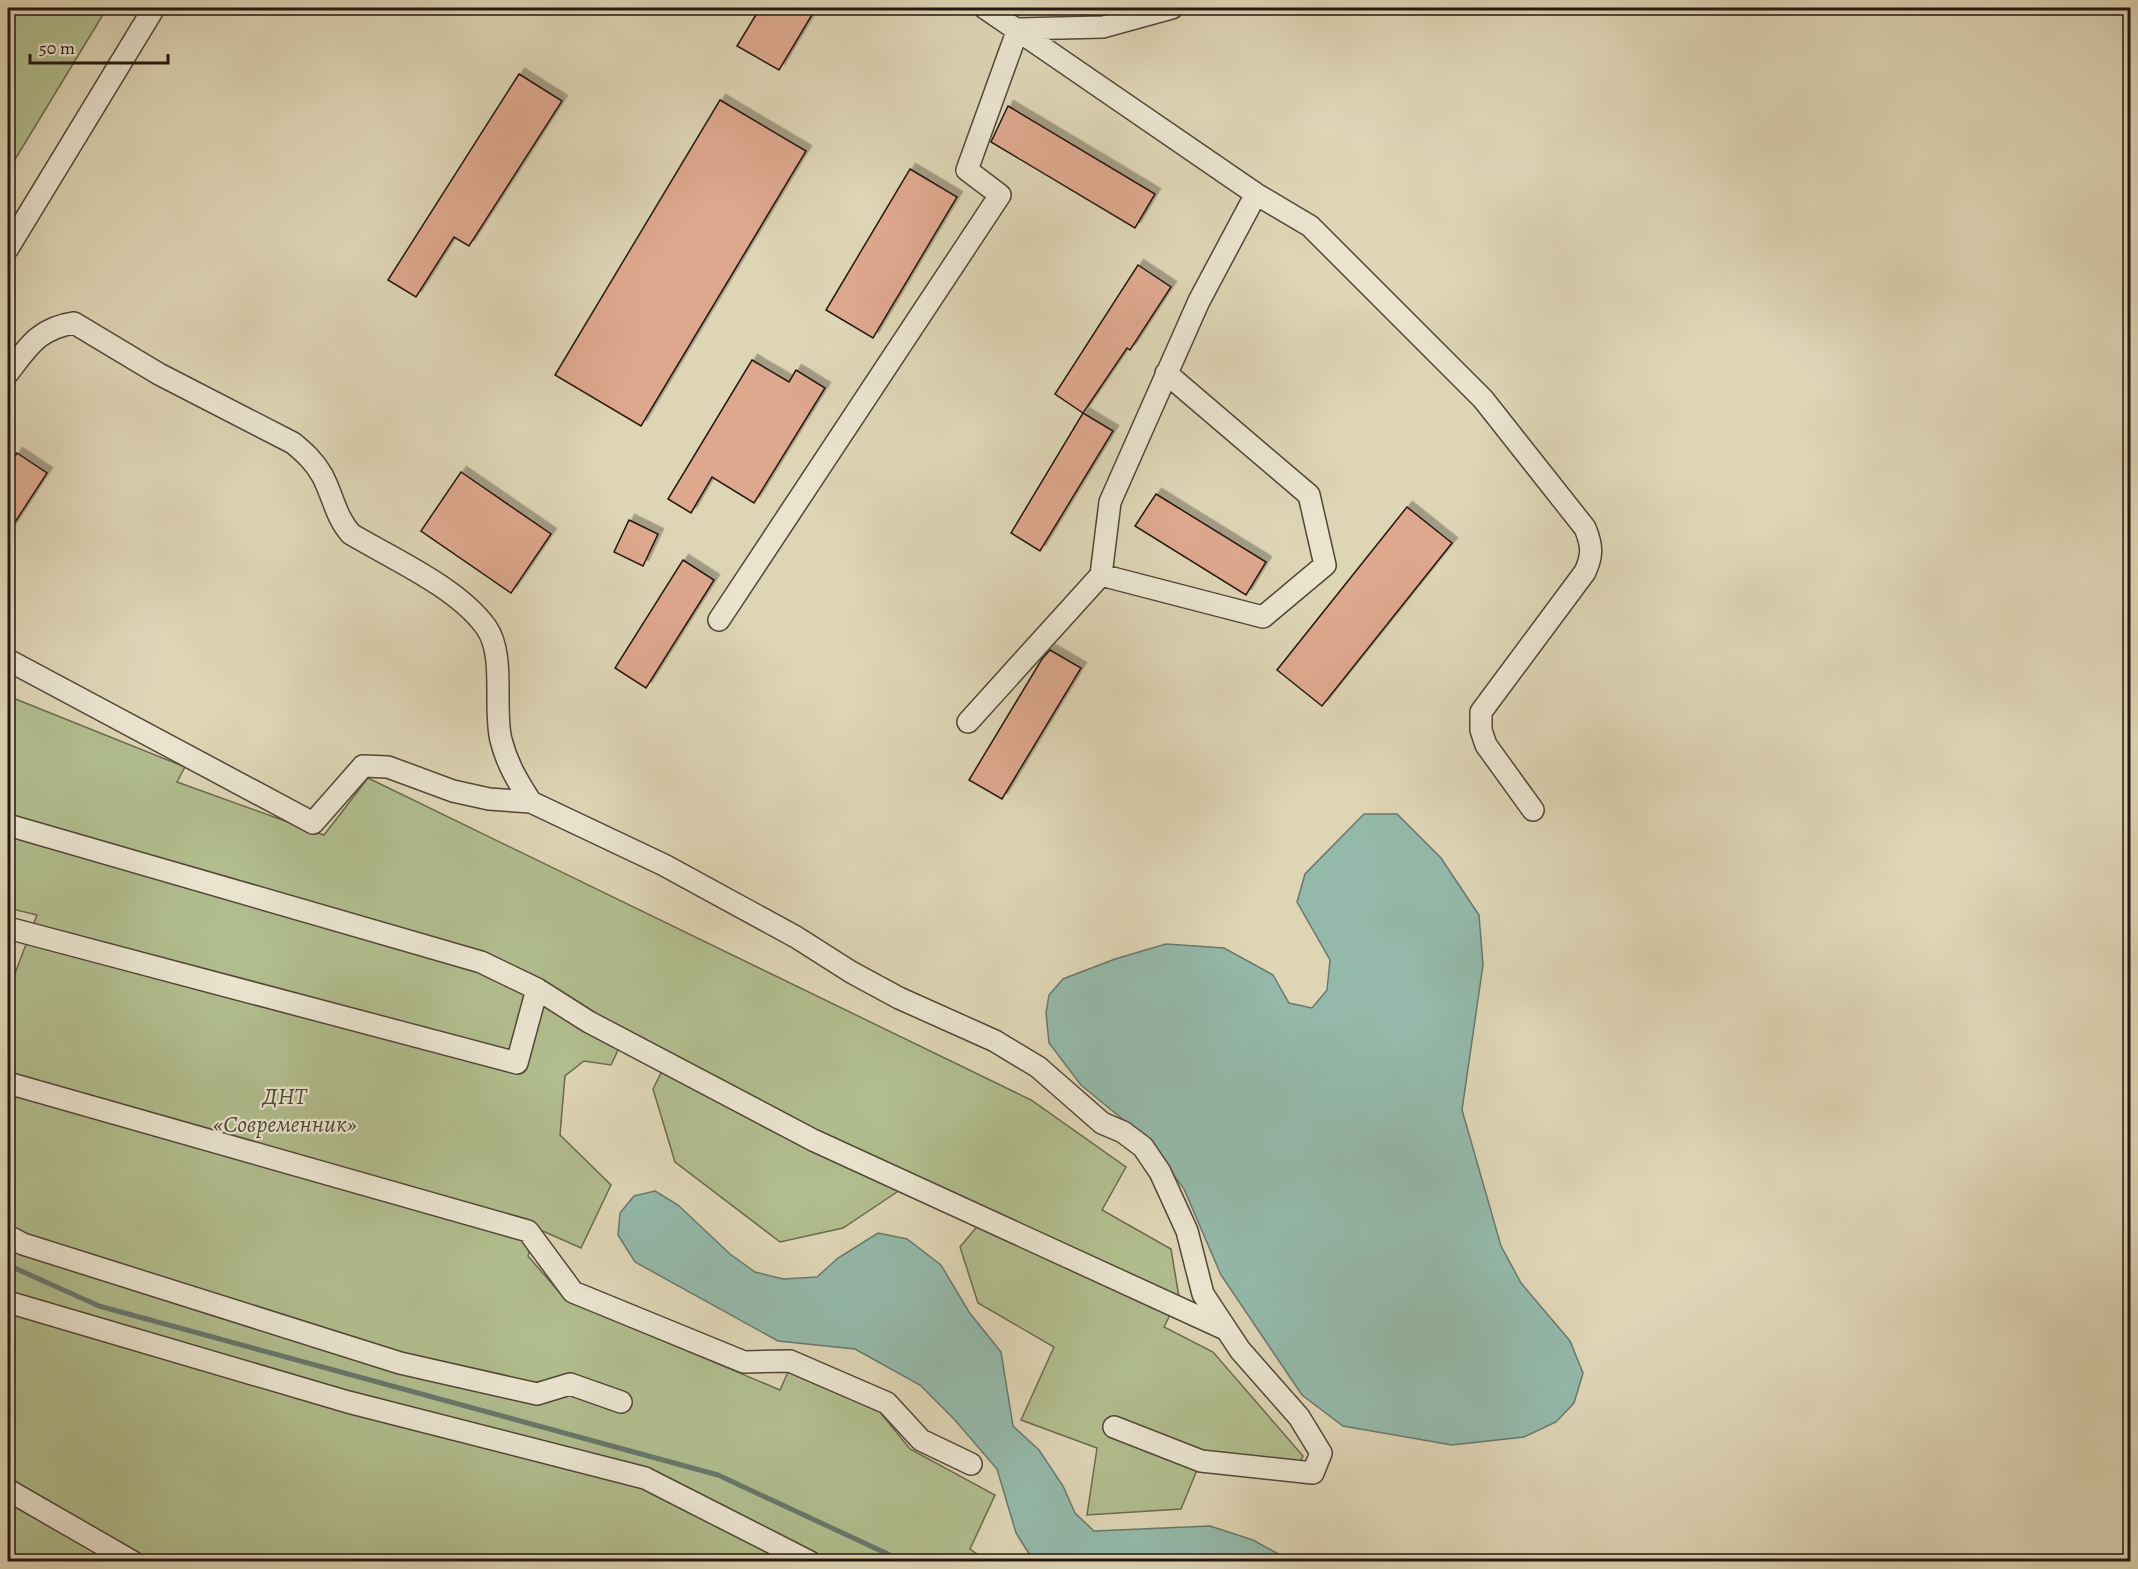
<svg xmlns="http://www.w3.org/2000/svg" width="2138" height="1569" viewBox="0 0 2138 1569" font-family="Alegreya,serif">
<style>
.green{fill:#b1bd8e;stroke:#6b6a4f;stroke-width:1.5}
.water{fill:#94b9aa;stroke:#68786c;stroke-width:1.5}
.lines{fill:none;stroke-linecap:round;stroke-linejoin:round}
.stream{stroke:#68786c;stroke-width:5}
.building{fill:#dea88f;stroke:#251710;stroke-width:1.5;filter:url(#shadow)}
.minor-casing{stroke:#534639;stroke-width:24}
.minor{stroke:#eae4cf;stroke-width:21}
.labels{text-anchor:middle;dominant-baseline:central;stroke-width:4.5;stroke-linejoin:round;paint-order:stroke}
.park-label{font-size:24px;font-style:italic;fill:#4f4936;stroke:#eae4cf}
</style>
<defs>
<filter id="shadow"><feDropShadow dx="5.5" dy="-5.5" stdDeviation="0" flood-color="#0004"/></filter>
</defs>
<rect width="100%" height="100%" fill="#ded5b5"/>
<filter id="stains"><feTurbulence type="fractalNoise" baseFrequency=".00333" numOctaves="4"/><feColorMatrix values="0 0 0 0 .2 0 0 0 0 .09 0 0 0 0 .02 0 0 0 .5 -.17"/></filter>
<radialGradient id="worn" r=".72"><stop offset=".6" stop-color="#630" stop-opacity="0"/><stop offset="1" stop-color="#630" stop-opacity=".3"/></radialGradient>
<path class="green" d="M8 8H107L8 171Z
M8 696 185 767 177 782 324 835 368 778 1031 1100 1126 1167 1102 1210 1171 1249 1179 1297 1164 1327 1213 1352 1303 1456 1293 1476 1197 1470 1181 1509 1087 1515 1097 1448 1021 1420 1054 1347 978 1303 960 1247 981 1222 906 1186 843 1228 780 1242 675 1162 653 1089 668 1059 626 1033 611 1065 584 1061 565 1076 560 1135 611 1185 581 1248 536 1228 528 1256 566 1300 780 1390 788 1372 879 1411 910 1449 995 1495 970 1549 987 1561H8V992L37 915 8 908Z"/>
<path class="water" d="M1364 814H1397L1441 858 1479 915 1483 965 1462 1110 1501 1246 1521 1283 1570 1341 1583 1373 1574 1403 1556 1422 1524 1437 1452 1445 1343 1426 1302 1395 1221 1275 1184 1189 1148 1140 1081 1085 1049 1043 1046 1013 1049 995 1063 979 1115 959 1166 944 1224 948 1273 975 1289 1003 1312 1008 1327 990 1330 960 1297 902 1305 874Z
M655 1191 678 1205 730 1254 755 1272 783 1279 817 1277 838 1258 878 1233 907 1239 941 1265 969 1312 1001 1352 1013 1426 1039 1450 1063 1486 1075 1513 1094 1531 1210 1526 1253 1540 1291 1561H1038L1031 1557 1016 1533 997 1469 954 1419 920 1385 855 1349 778 1341 635 1262 618 1235 620 1213 634 1196Z"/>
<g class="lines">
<path class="stream" d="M8 1265 99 1306 718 1475 905 1562"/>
</g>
<path class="building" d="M760 8H816L779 70 737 46Z
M519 74 562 101 469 246 454 237 416 297 388 280Z
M720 100 806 151 641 426 555 375Z
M1008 106 1155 194 1135 228 991 142Z
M910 169 957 197 873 338 826 310Z
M1138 265 1171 287 1130 350 1127 348 1083 413 1055 394Z
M752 360 789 382 796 370 825 388 754 503 712 477 691 513 668 499Z
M1083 413 1113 431 1040 551 1011 533Z
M17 453 47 473 8 533V467Z
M461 472 551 534 511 593 421 531Z
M1156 494 1266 562 1246 595 1135 526Z
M1407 507 1452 543 1322 706 1277 670Z
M629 520 658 534 643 566 614 552Z
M683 560 714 580 646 688 615 668Z
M1050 650 1081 668 1002 799 969 780 1042 659Z"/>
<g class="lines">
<g class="minor-casing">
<path id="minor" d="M985 8 1256 194 1310 226 1483 399 1585 528C1592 545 1593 555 1585 572L1481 712V730L1486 745 1533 810
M8 248 154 8
M8 373C28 347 39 328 74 323L159 374 293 443C305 453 314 461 322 475 333 495 335 516 351 534 393 559 457 587 486 627 506 655 493 708 501 740 507 764 518 782 531 802
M1101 575 1263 617 1325 565 1309 495 1166 373
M719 620 1000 195 967 170 1018 29 1103 27 1172 8
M8 660 313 823 363 766 388 767 453 791 489 799 531 802 664 865 796 937 851 972 899 998 995 1041 1038 1067 1102 1123 1123 1132 1143 1147 1160 1172 1187 1231 1203 1294 1240 1350 1299 1417 1321 1453 1313 1473 1201 1461 1114 1427
M968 722 1101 575 1110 502 1199 301 1256 194
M8 825 481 962 537 989 589 1022 813 1140 1225 1329
M8 928 517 1063 537 989
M8 1083 528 1231 573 1292 744 1362 790 1361 887 1403 921 1440 971 1464
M8 1236 23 1244 400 1363 537 1394 570 1384 621 1402
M8 1302 348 1402 645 1478 810 1562
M8 1490 133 1562"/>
</g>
<use href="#minor" class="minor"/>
</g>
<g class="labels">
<g class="park-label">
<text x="285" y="1096">ДНТ<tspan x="285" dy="28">«Современник»</tspan></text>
</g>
</g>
<rect width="2138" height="1569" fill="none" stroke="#ded5b5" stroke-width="30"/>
<rect x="9" y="9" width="2120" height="1551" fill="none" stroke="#251710" stroke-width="3"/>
<rect x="15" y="15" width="2108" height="1539" fill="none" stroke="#251710" stroke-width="1.5"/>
<path d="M30 54v9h138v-9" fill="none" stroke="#251710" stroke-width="3"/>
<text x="39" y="54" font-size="18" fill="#251710" stroke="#eae4cf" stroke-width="4.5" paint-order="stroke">50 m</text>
<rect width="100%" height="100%" filter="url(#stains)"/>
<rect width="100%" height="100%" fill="url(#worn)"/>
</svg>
